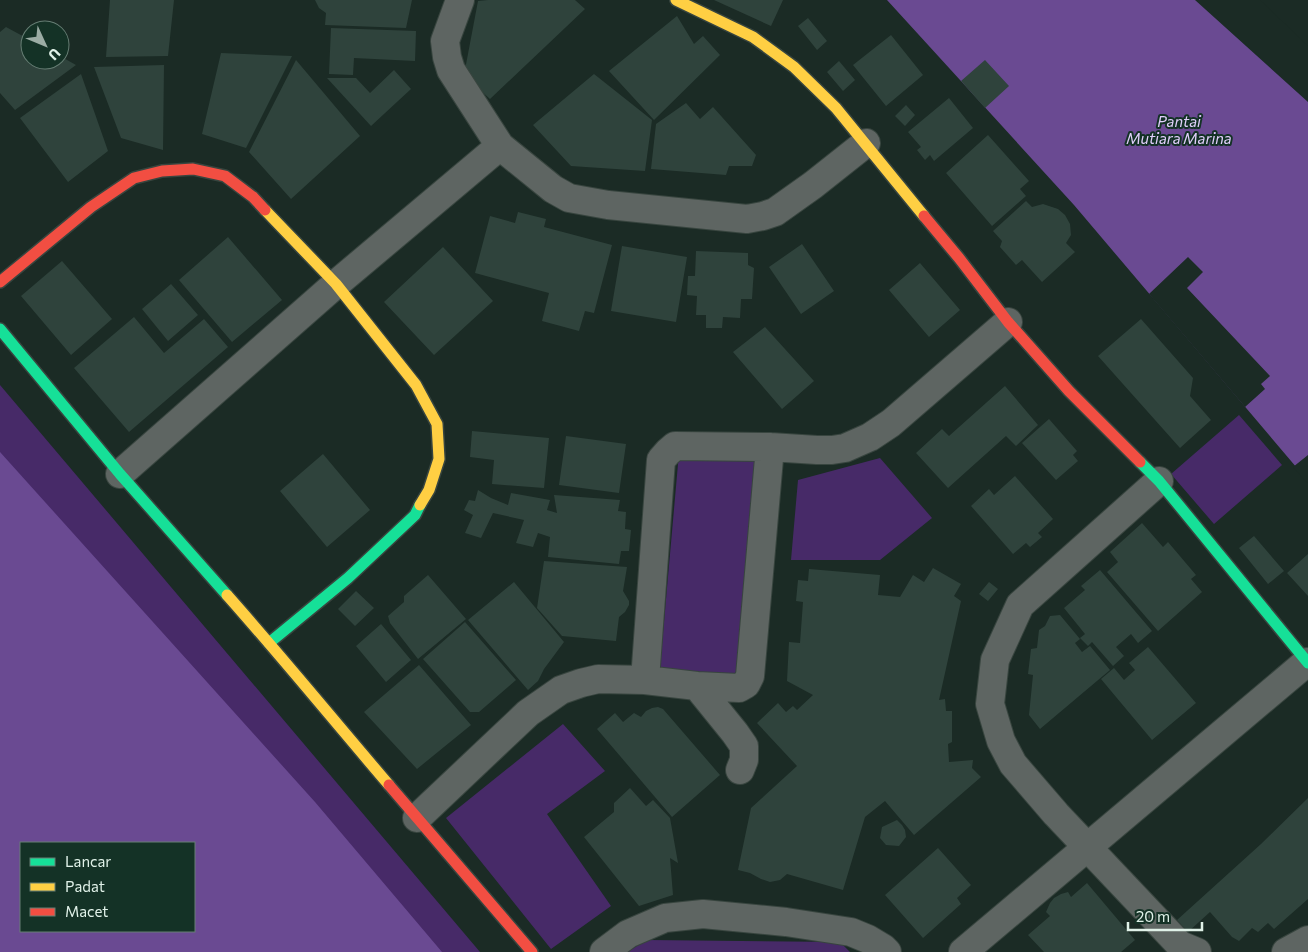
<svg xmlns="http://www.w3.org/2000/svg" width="1308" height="952" viewBox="0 0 1308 952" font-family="Commissioner,sans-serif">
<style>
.green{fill:#472a68}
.water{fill:#6a4a92;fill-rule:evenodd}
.pier{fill:#1b2b25}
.building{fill:#2f433c}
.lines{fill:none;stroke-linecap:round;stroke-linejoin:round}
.street-casing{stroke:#38453f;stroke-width:30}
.fast-casing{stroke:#38453f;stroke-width:14}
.slow-casing{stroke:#38453f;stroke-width:14}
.jam-casing{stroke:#38453f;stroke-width:14}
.street{stroke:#5e6562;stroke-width:28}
.fast{stroke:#16e098;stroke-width:11}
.slow{stroke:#ffcf43;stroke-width:11}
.jam{stroke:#f24e42;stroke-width:11}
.labels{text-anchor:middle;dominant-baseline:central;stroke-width:4;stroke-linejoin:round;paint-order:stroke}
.water-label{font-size:15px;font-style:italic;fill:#e2d0fc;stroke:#143226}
</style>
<rect width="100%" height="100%" fill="#1b2b25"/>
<path class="green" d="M0 385 480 952H317L194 843 0 681Z
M1239 415 1282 465 1214 524 1171 474Z
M679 453 759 458 740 674 659 678Z
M880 458 932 518 880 560H791L798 480Z
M563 724 605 771 547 814 611 906 551 949 446 818Z
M647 940 840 942 850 952H627Z"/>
<path class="water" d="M887 0H1256L1308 50V481L1074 205Z
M0 452 315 802 442 952H0ZM21 843H194V931H21Z"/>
<path class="pier" d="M1195 0H1260L1308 46V102Z
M1188 257 1203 272 1187 288 1270 376 1261 384 1265 389 1245 407 1149 294Z
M1308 455V482L1307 483 1293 467Z"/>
<path class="building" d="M110 0H174L168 56 106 57Z
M315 0H412L406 28 325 25 326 13 319 8Z
M488 0H575L585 9 490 99 464 75 478 1Z
M714 0H783L771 26Z
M677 16 694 44 703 36 720 55 654 120 609 71Z
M808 18 827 41 817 50 798 26Z
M6 27 30 40V60H60V56L76 65 15 110 0 93V32Z
M331 28 416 31 415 61 354 58 353 75 329 74Z
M891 35 923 75 886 106 853 65Z
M221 53 292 56 246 148 202 134Z
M296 60 360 136 291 199 249 152Z
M985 60 1009 86 985 108 961 81Z
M839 61 855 80 843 91 827 72Z
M164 65 163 150 121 138 94 67Z
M394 70 411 89 371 126 327 78H356L370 93Z
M81 74 108 151 68 182 20 118Z
M594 74 652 120 645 171 571 166 533 125Z
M949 98 973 128 934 161 930 155 925 160 917 150 921 147 908 132Z
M686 103 700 119 713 107 756 155 752 166H729L726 175 651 169 656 124Z
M906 105 915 115 905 126 895 116Z
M988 135 1029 181 1020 189 1026 196 992 226 946 173Z
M1026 201 1032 207 1043 204 1058 209 1065 215 1070 224 1071 235 1066 243 1075 252 1042 282 1022 260 1016 265 1000 247 1002 241 993 231Z
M518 212 546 219 544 227 612 245 594 313 585 311 579 331 542 321 549 293 475 273 490 216 515 223Z
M228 237 282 300 232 342 179 280Z
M802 244 834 291 801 314 769 267Z
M622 246 687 257 676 322 611 311Z
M443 247 493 301 434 355 384 302Z
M696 251 748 253V265L754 268 752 299H741L740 318 723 317 722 328H706V315H696L697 296 687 295 688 276H695Z
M62 261 112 319 71 355 21 296Z
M920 263 960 310 929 337 889 290Z
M171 284 198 315 168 341 142 309Z
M134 317 164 353 204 319 228 347 129 432 74 368Z
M1141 319 1193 378 1190 396 1211 420 1180 448 1098 356Z
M765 327 814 381 782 409 733 352Z
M1005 386 1038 425 1016 446 1006 436 948 488 916 453 942 429 949 436Z
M1049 419 1077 451 1073 455 1078 461 1056 480 1022 443Z
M472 431 549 438 544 488 492 484 494 460 470 457Z
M566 436 626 444 619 493 559 485Z
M323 454 370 510 327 547 280 491Z
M1015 476 1053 519 1038 533 1042 537 1030 547 1026 543 1013 554 971 506 989 489 994 495Z
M478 490 491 498 508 505 511 493 550 500 547 510 557 513 554 495 620 500 618 511 626 512 625 529 631 530 629 551H621L619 564 548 557 550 537 538 533 533 547 516 543 524 520 493 513 481 538 465 533 473 515 464 510 469 500 475 501Z
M1142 523 1163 547 1168 542 1196 575 1191 579 1202 592 1158 631 1107 572 1118 562 1110 552Z
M1254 536 1284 571 1268 584 1239 548Z
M1308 554V596L1287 573Z
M544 561 627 567 623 591 629 601V605L625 612 619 617 616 641 562 636 537 608Z
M933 568 961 584 954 596 961 601 939 700 945 699 946 711H952V742L948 744 949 762 973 760 972 768 981 777 914 835 885 801 865 817 843 890 787 874 780 880 770 882 761 879 750 873 738 870 751 808 797 766 757 723 778 703 786 712 793 706 797 710 813 695 787 681 789 642 800 643 803 602 796 601 798 580 808 581 809 569 880 575 878 595 900 597 913 575 924 582Z
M1100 570 1152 631 1138 643 1131 634 1116 647 1124 656 1113 666 1092 642 1088 646 1080 638 1085 634 1064 608 1085 590 1081 586Z
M428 575 466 619 418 659 390 623 388 616 404 602V596Z
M514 582 564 642 544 669 538 681 528 690 468 620Z
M989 582 998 589 988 601 979 594Z
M356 591 374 608 355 626 338 609Z
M1060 615 1080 639 1075 643 1082 652 1090 646 1110 670 1040 729 1029 715 1033 675 1028 674 1031 649 1037 648 1039 630 1045 626 1050 616Z
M465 622 516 680 479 712H470L423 659Z
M381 624 411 660 386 682 356 646Z
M1148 647 1196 703 1152 740 1101 679 1114 668 1124 680 1135 670 1129 663Z
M419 665 471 725 417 769 364 712Z
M658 707 663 709 720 775 672 817 597 729 615 713 623 722 634 713 641 717 646 711 652 708Z
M630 788 646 806 653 800 670 818 678 863 670 858 673 895 639 906 584 837 614 812V803Z
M1308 798V899L1274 929 1268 923 1258 932 1252 928 1239 941 1232 937 1210 912 1188 932 1177 920 1261 844Z
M897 820 902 825 905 830 906 837 899 846 886 845 880 838 882 827Z
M938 848 971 885 957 898 961 904 923 938 885 895Z
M1087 883 1135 940 1121 952H1044L1028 935 1050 916 1046 912 1050 903 1054 898 1061 894 1068 892 1071 897Z"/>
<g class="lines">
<g class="street-casing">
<path id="street" d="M460 0 445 41 447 57 451 70 500 146 553 189 569 198 608 205 747 219 763 216 775 212 813 185 866 143
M120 474 336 284 500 146
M1159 481 1020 605 995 660 990 704 1001 741 1013 764 1056 814 1180 945 1197 952
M645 680 661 460 668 452 675 446 770 447 817 450H832L845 448 870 437 891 423 1008 322
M697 686 735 733 744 746V760L740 770
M417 818 528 713 561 690 581 683 598 679 645 680 697 686 739 688 746 684 750 676 770 447
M604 952 628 934 665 918 703 914 786 922 851 932 868 939 883 948 887 952
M963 952 1307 662
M1286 952 1308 940"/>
</g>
<g class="fast-casing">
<path id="fast" d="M0 329 120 474 227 595
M1140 462 1159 481 1308 663
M269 643 348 578 415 515 420 505"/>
</g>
<g class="slow-casing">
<path id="slow" d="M676 0 753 37 794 67 836 108 924 216
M265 210 336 284 416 385 437 424 439 459 429 490 420 505
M227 595C282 657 335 722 389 785"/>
</g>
<g class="jam-casing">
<path id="jam" d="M924 216 959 258 1008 322 1069 391 1140 462
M0 282 91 207 134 178 162 171 193 169 225 176 253 197 265 210
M389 785 532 952"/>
</g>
<use href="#street" class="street"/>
<use href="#fast" class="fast"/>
<use href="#slow" class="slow"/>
<use href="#jam" class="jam"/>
</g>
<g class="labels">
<g class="water-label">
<text x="1179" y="121">Pantai<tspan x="1179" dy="17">Mutiara Marina</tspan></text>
</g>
</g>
<rect x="20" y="842" width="175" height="90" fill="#143226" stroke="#667e74"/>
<rect x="30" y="858" width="25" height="8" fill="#16e098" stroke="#667e74"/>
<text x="65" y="867" font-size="15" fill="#e0f1e8">Lancar</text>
<rect x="30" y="883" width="25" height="8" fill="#ffcf43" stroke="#667e74"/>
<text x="65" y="892" font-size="15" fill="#e0f1e8">Padat</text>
<rect x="30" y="908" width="25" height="8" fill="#f24e42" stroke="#667e74"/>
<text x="65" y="917" font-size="15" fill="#e0f1e8">Macet</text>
<g transform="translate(45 45) rotate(134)"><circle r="24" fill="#143226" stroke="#667e74"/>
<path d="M0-4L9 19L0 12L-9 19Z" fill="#9baca4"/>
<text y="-8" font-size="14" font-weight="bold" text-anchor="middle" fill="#e0f1e8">U</text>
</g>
<path d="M1128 922v8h74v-8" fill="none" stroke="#e0f1e8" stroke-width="2.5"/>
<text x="1136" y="922" font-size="15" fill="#e0f1e8" stroke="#143226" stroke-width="4" paint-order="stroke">20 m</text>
</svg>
